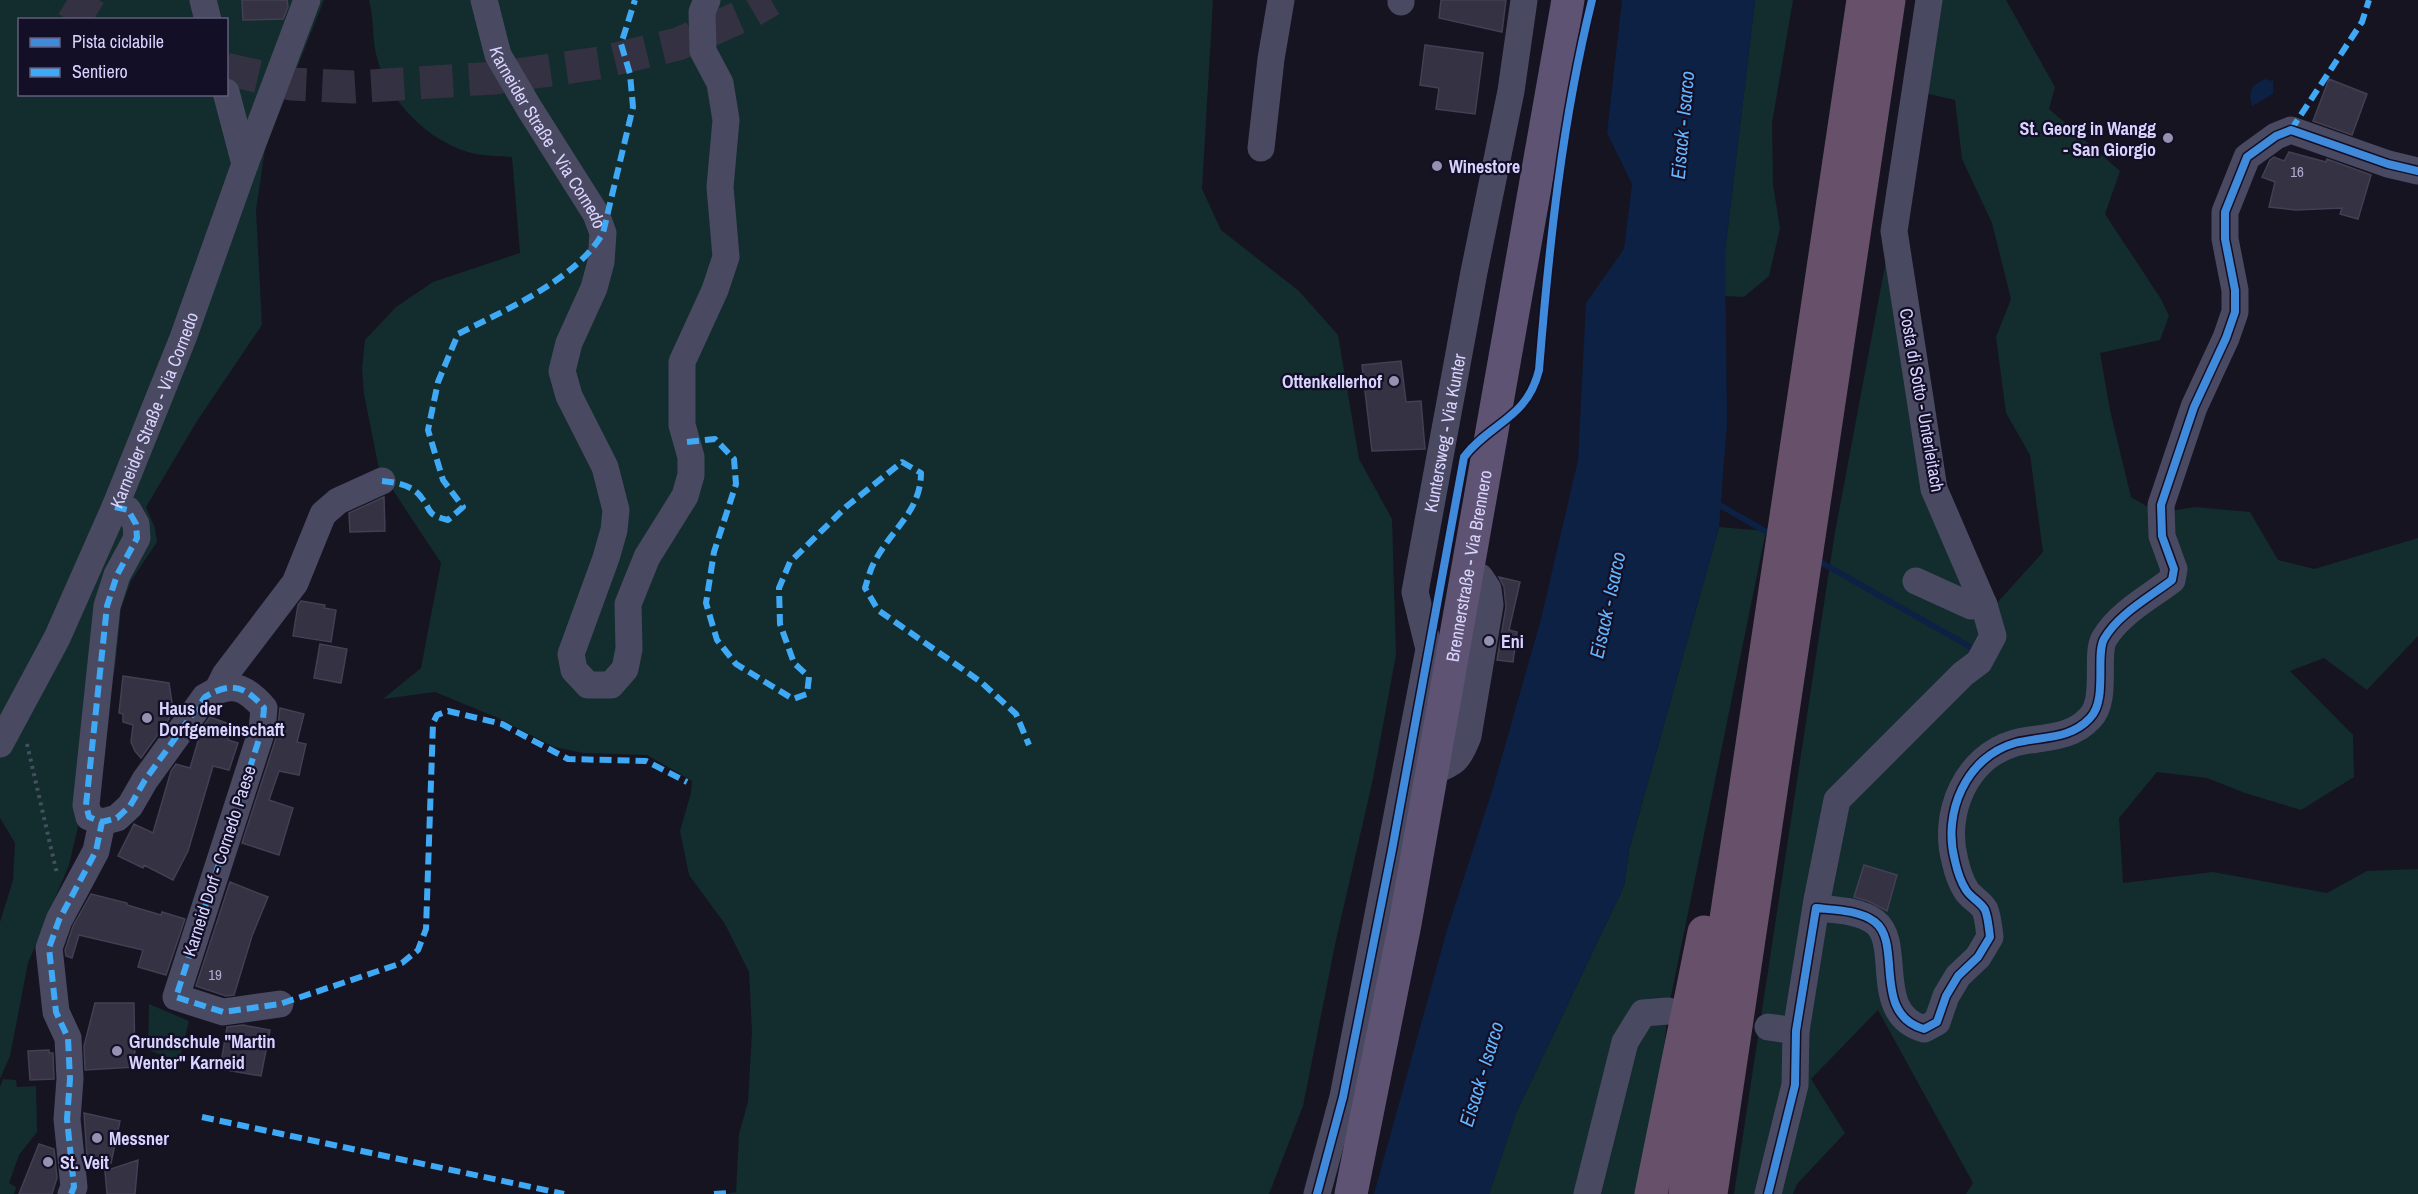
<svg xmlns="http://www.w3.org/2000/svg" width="2418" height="1194" viewBox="0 0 2418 1194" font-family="'Archivo Narrow',sans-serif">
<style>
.green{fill:#132c2d;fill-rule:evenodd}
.water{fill:#0d2144}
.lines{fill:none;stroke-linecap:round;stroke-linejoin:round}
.stream{stroke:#0d2144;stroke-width:6}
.building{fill:#343243;stroke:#433f54;stroke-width:1.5}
.major-tunnel{stroke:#333142;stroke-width:33;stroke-dasharray:33 16;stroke-linecap:butt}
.path{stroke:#44505f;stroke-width:4;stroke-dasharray:3 4.5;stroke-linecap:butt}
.minor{stroke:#4a4962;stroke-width:27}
.major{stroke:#5e5373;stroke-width:33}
.highway{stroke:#67516a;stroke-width:33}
.quiet{stroke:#3fa9f5;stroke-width:6;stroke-dasharray:12 6;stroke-linecap:butt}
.cycleway-casing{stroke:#130f26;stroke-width:11}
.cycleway{stroke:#408adc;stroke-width:8}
.poi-dot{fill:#9591b1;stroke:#130f26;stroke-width:2}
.labels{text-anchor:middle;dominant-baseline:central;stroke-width:4.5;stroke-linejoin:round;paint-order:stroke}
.number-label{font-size:15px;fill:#b0acd0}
.poi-label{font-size:18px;font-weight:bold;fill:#d9d4ff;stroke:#130f26;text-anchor:start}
.street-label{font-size:18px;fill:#d9d4ff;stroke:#130f26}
.water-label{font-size:20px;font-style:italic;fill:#62b6ff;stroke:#130f26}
</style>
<rect width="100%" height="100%" fill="#161421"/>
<path class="green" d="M0 0H324L265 149 256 210 262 325 197 421 146 507 155 528 157 542 131 581 121 609 115 668 69 865 28 963 10 1056 0 1079V922L13 880 15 843 0 818ZM20 20H226V94H20Z
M369 0H1213L1202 189 1221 230 1299 291 1338 335 1359 459 1392 519 1396 655 1373 779 1336 940 1303 1106 1269 1194H723L736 1192 739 1134 748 1102 752 1031 749 972 725 924 689 875 680 831 691 793 692 781 647 755 583 753 554 747 498 718 435 692 383 699 421 668 441 563 379 469 364 394 362 368 365 340 396 307 433 282 520 253 512 157C500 156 487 156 475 154 429 143 387 101 376 54 372 36 374 18 369 0Z
M1755 0H1793L1772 123 1773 185 1780 228 1769 276 1744 297 1725 296V252Z
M1934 0H2006L2055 87 2049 109 2120 171 2105 214 2161 299 2169 316 2160 340 2100 353 2110 410 2131 497 2158 513 2195 507 2250 512 2278 560 2314 569 2418 538V636L2367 690 2324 658 2290 671 2353 735 2354 777 2301 810 2245 793 2207 778 2157 772 2119 818 2123 883 2213 872 2327 893 2367 871 2418 869V1194H1966L1973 1183 1878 1010 1811 1079 1845 1133 1797 1184 1793 1194H1734L1834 538 1887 255 1934 489 1987 614 2043 552 2030 455 2006 413 1996 337 2011 299 1992 223 1962 159 1955 100 1920 92Z
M1719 527 1766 531 1668 1011 1660 1086 1639 1194H1489L1516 1113 1624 886 1629 850Z
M149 1004 189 1021 179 1061 148 1050Z
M3 1079 16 1080 17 1087 36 1086 37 1132 19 1155 9 1183 16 1187 14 1194H0V1087Z"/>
<path class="water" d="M1622 0H1755L1725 252 1727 423 1719 527 1629 850 1624 886 1516 1113 1489 1194H1374L1447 930 1493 788 1541 619 1578 460 1586 303 1624 249 1632 184 1607 133Z
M2264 79 2273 81V94L2252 106 2250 96 2253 86Z"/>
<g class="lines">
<path class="stream" d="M1716 503 1772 535
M1815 559 1974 649"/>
</g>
<path class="building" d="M242 0H287L288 7 283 19 243 20Z
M1441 0H1506L1502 32 1439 18Z
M1425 45 1483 53 1475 114 1436 109 1439 88 1420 85Z
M2329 79 2367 94 2352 135 2313 121Z
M2289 152 2326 162 2327 159 2371 175 2358 219 2340 214 2342 208 2296 210 2269 207 2275 182 2262 177 2270 160 2274 157 2284 161Z
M1401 361 1406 402 1421 401 1425 449 1372 451 1362 365Z
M384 497 385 531 350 532 349 513Z
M1499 577 1520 582 1509 630 1517 632 1513 662 1497 660 1506 607 1504 587Z
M301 601 325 605 324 608 336 610 331 642 293 636 298 605Z
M320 644 347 649 341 683 314 678Z
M123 676 169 683 172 703 169 719 141 758 135 751 131 742 133 725 123 722V714L119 713Z
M280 708 304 714 297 742 306 744 299 775 279 771 269 800 293 808 279 855 242 843 277 735Z
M210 717 232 725 228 740 238 743 229 770 213 766 188 851 173 880 144 865 143 868 118 856 134 824 153 833 171 771 176 764 190 768 202 728Z
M1864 865 1897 875 1887 911 1868 901 1854 897Z
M230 882 268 897 252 936 234 995 226 996 196 986Z
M91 894 127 903V905L161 915 162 912 185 919 166 975 138 967 143 950 79 935 72 958 66 956 65 950 73 926Z
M95 1003H134L135 1067 85 1070 84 1046Z
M243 1025 270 1030 261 1076 220 1069 227 1027Z
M49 1050V1053H53L54 1079 30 1080 28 1051Z
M84 1113 120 1121 111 1163 87 1157Z
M39 1144 54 1149 57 1178 52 1194H19Z
M138 1160 135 1194H107L105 1171Z"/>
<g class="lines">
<path class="major-tunnel" d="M67 0 100 20
M226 69 291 84 353 87 495 78 599 63 678 44 747 14 771 0"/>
<path class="path" d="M27 744 57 874"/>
<g class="minor">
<path d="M203 0 208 20"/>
<path id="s1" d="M484 0 498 55 529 108 596 214 603 233 601 262 594 288 569 343 562 371 569 396 605 467 616 510 614 530 606 558 571 654 574 670 588 685H611L625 669 629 649 628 604 647 557 685 496 691 475V457L682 425V362L715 290 726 257 720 187 726 120 720 83 703 51 702 12 707 0"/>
<path d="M1401 2V0"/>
<path d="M226 92 245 164"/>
<path d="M1261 148 1271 59 1281 0"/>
<path d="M115 507 128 510 136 524 137 538 117 575 107 606 86 805 89 817 102 822 117 818 130 806 145 780 205 697C231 681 245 686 264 708L262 730 176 997 223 1012 280 1004"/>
<path d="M1916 581 1971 606 1984 605"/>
<path d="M218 689 225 675 295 583 323 514 338 501 382 481"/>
<path id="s2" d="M0 744 57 638 115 507 183 338 245 164 307 0"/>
<path d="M1431 772C1455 763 1459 760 1468 736L1490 605 1488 589 1480 577 1467 573"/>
<path d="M1816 908C1835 910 1859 910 1875 922 1903 944 1871 1014 1924 1029L1937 1022 1946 996 1958 976 1978 957 1990 937C1989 929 1988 917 1985 910 1981 902 1971 898 1966 890 1961 882 1957 870 1955 861 1942 813 1966 757 2015 743 2042 736 2070 740 2090 718 2108 700 2095 655 2104 639 2118 614 2150 597 2172 580L2174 569 2162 536 2161 505 2194 407 2226 338 2235 312V290L2225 239V212L2247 157 2276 136 2291 130 2388 164 2418 171"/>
<path d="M1768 1027 1796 1031"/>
<path d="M71 1194 74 1187 67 1119 70 1079 68 1038 56 1012 49 948 59 920 96 851 102 822"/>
<path id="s3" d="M1317 1194 1343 1097 1429 649 1415 592 1474 272 1511 91 1524 0"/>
<path d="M1587 1194 1625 1042 1643 1013 1668 1011"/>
<path d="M1768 1194 1795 1085 1796 1031 1817 900 1837 800 1963 674 1979 662 1993 636 1984 605 1934 489 1894 231 1929 0"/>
</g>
<path class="major" id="s4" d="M1351 1194 1405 924 1568 0"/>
<path class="highway" d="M1651 1194 1704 932
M1685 1194 1863 0
M1711 1194 1889 0"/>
<path class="quiet" d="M2291 130 2362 22 2369 0
M687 442 715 439 734 459 736 484 714 552 706 603 717 640 736 664 793 699 807 694 809 677 794 663 780 624 779 588 790 562 847 506 902 462 921 473C921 511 891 530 875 561 870 569 868 579 865 588L878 610 981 682 1016 714 1029 745
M382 481C394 482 413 485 421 497 433 512 425 514 448 520L463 507 443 480 428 430 438 382 458 334C505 310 576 280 603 233L633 107 630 74 621 44 635 0
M115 507 128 510 136 524 137 538 117 575 107 606 86 805 89 817 102 822 117 818 130 806 145 780 205 697C231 681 245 686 264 708L262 730 176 997 223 1012 280 1004 402 963 418 950 426 929 433 723 437 715 448 711 502 724 568 759 646 761 687 782
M202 1117 564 1194
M71 1194 74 1187 67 1119 70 1079 68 1038 56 1012 49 948 59 920 96 851 102 822
M714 1194 729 1193"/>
<g class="cycleway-casing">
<path id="cycleway" d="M1317 1194 1343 1097 1392 850 1464 457C1491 422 1527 419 1539 370 1549 246 1562 121 1592 0
M1768 1194 1795 1085 1796 1031 1816 908C1835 910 1859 910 1875 922 1903 944 1871 1014 1924 1029L1937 1022 1946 996 1958 976 1978 957 1990 937C1989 929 1988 917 1985 910 1981 902 1971 898 1966 890 1961 882 1957 870 1955 861 1942 813 1966 757 2015 743 2042 736 2070 740 2090 718 2108 700 2095 655 2104 639 2118 614 2150 597 2172 580L2174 569 2162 536 2161 505 2194 407 2226 338 2235 312V290L2225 239V212L2247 157 2276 136 2291 130 2388 164 2418 171"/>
</g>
<use href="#cycleway" class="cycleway"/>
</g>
<g class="poi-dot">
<circle cx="2168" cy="138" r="6"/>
<circle cx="1437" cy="166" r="6"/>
<circle cx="1394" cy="381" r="6"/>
<circle cx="1489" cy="641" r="6"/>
<circle cx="147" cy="718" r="6"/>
<circle cx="117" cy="1051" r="6"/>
<circle cx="97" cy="1138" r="6"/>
<circle cx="48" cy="1162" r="6"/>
</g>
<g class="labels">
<g class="number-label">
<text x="2297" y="171">16</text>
<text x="215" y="974">19</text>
</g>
<g class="poi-label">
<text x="2156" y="128" text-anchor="end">St. Georg in Wangg<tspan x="2156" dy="21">- San Giorgio</tspan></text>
<text x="1449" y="166">Winestore</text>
<text x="1382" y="381" text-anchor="end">Ottenkellerhof</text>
<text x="1501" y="641">Eni</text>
<text x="159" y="708">Haus der<tspan x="159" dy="21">Dorfgemeinschaft</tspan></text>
<text x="129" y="1041">Grundschule "Martin<tspan x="129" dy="21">Wenter" Karneid</tspan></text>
<text x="109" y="1138">Messner</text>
<text x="60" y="1162">St. Veit</text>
</g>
<g class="street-label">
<text stroke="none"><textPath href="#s1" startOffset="153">Karneider Straße - Via Cornedo</textPath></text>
<text transform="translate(1922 400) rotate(80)">Costa di Sotto - Unterleitach</text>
<text stroke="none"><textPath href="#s2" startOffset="368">Karneider Straße - Via Cornedo</textPath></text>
<text stroke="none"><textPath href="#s3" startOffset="777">Kuntersweg - Via Kunter</textPath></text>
<text stroke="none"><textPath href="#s4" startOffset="639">Brennerstraße - Via Brennero</textPath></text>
<text transform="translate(219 861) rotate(-72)">Karneid Dorf - Cornedo Paese</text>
</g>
<g class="water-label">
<text transform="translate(1682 125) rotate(-85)">Eisack - Isarco</text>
<text transform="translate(1607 605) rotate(-78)">Eisack - Isarco</text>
<text transform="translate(1481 1074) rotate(-73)">Eisack - Isarco</text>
</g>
</g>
<rect x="18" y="18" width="210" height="78" fill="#130f26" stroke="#625e7d" stroke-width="1.5"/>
<rect x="30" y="38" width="30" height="9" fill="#408adc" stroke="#625e7d" stroke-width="1.5"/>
<text x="72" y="48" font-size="18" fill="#d9d4ff">Pista ciclabile</text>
<rect x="30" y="68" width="30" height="9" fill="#3fa9f5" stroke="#625e7d" stroke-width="1.5"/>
<text x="72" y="78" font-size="18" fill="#d9d4ff">Sentiero</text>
</svg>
